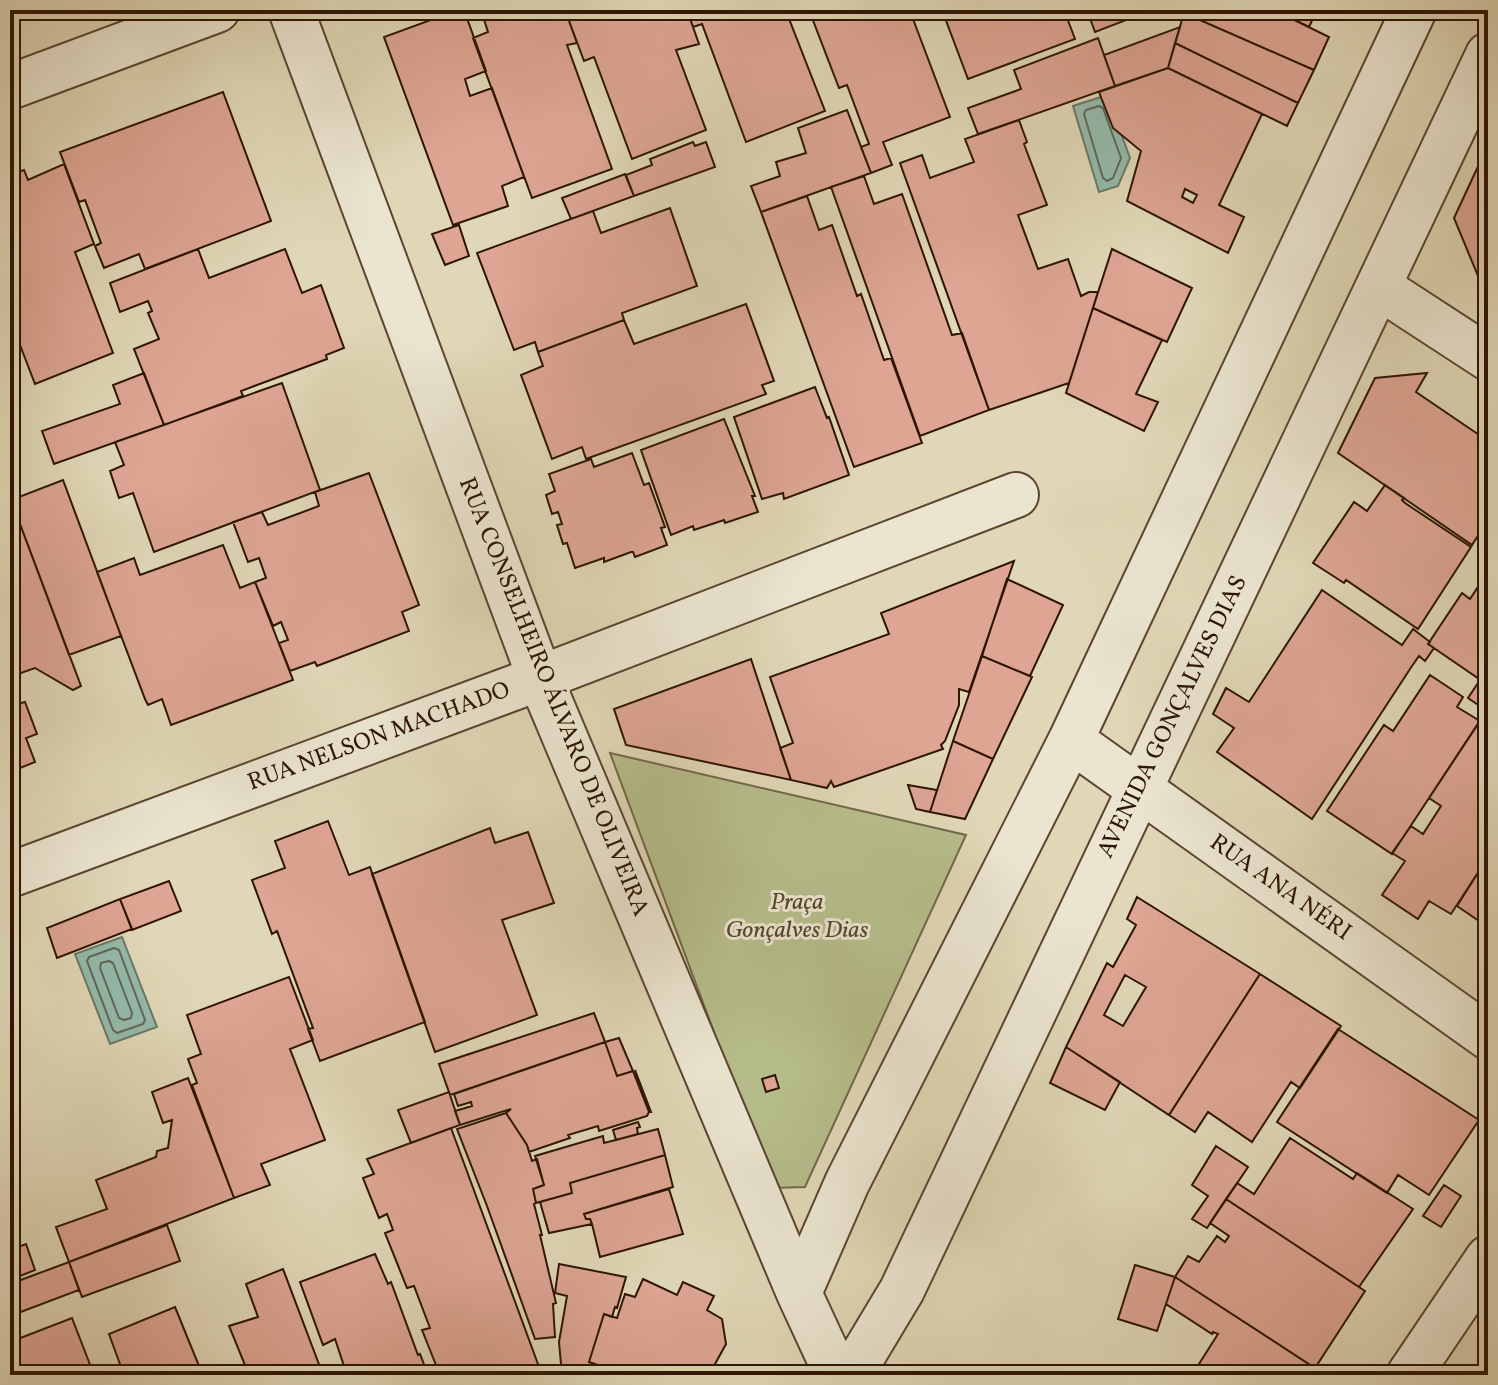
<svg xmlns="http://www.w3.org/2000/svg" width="1498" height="1385" viewBox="0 0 1498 1385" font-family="Vollkorn,serif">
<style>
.green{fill:#b6bd8b;stroke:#726848;stroke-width:2}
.water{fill:#94baab;stroke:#6b7868;stroke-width:2}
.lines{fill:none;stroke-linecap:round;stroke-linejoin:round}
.shore{stroke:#606758;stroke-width:2}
.building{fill:#dda592;stroke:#2d1404;stroke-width:2;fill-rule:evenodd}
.street-casing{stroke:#5a4530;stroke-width:48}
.street{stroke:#ebe5d0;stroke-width:44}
.labels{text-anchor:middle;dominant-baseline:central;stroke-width:6;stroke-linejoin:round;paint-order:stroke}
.street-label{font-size:24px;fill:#2d1404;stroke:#ebe5d0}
.park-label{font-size:24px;font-style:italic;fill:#56472c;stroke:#ebe5d0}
</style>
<rect width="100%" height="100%" fill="#e0d7b6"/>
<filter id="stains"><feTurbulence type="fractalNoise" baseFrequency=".0025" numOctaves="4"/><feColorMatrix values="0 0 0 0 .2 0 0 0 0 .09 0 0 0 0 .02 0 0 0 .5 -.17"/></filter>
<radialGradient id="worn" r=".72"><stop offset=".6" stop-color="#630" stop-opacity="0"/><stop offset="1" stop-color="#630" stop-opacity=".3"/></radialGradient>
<path class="green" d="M610 753 966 835 805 1187 772 1188Z"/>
<path class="water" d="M1107 95 1130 158 1118 186 1099 192 1073 106Z
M122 937 157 1027 110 1044 75 954Z"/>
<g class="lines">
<path class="shore" d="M1099 106 1103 108 1121 158 1113 178 1107 181 1103 178 1084 114 1086 110Z
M114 948 119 950 145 1020 143 1024 117 1033 113 1030 87 961 89 957Z
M109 961 113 963 132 1013 131 1018 124 1020 119 1018 100 968 101 963Z"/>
</g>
<path class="building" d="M458 10H464L486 71 465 79 470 96 492 88 524 177 502 186 508 206 453 225 384 37Z
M481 10H565L577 43 567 45 612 169 532 198 473 38 488 32Z
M565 10H687L699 44 676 50 706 130 632 159 594 57 584 61Z
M687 10H788L786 11 825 111 746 142 702 24 693 27Z
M809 10H931L933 13 913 19 950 117 883 142 892 165 871 173 861 147 869 144 847 85 839 88Z
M931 10H1064L1075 39 968 79 942 10 933 13Z
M1087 10H1141L1142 14 1095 32Z
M1185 10H1274L1329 37 1314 70 1184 13Z
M1274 10H1317L1309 27Z
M1184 13 1314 70 1298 103 1175 43Z
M1180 27 1168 68 1115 86 1104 55Z
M1098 38 1115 86 978 134 968 108 1021 89 1014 70Z
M1175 43 1298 103 1287 126 1168 68Z
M1168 68 1262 114 1219 205 1244 217 1228 253 1127 201 1141 151 1113 128 1099 92ZM1185 189 1197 195 1193 203 1182 197Z
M223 92 271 221 145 269 139 254 104 268 95 246 101 243 85 200 79 202 60 152Z
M847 110 871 173 761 212 751 186 780 176 776 162 806 153 798 128Z
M1019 120 1027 142 1024 144 1047 205 1018 215 1038 269 1068 259 1081 296 1089 292H1098L1069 383 989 410 900 163 922 155 930 178 974 162 965 139Z
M693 142 695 146 706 142 715 167 634 196 626 175 652 165 650 159Z
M1488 145V261L1478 276 1454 218Z
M64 164 94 244 75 252 113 353 35 384 10 319V175L24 170 28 180Z
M625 174 634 196 571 219 562 198Z
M864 176 874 204 902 194 952 335 962 333 989 410 920 436 831 187Z
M807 196 819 230 832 225 857 296 861 294 884 360 891 358 922 443 854 467 761 212Z
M670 208 697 286 622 313 624 320 538 352 535 342 514 350 477 253 593 211 601 233Z
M459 225 469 256 445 265 432 234Z
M198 249 209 278 285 249 302 293 321 285 344 348 326 355 327 359 241 391 243 396 164 425 134 349 159 339 148 313 152 311 148 301 120 312 110 283Z
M1112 249 1192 288 1167 342 1093 308Z
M746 304 774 381 762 385 766 394 586 459 582 447 552 459 521 375 543 366 538 352 624 320 634 344Z
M1093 308 1162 340 1136 394 1158 402 1144 431 1066 393Z
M144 373 164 425 54 464 42 431 120 404 113 385Z
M1427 373 1416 392 1488 441V520L1472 545 1338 453 1375 378Z
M282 383 320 490 154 552 133 493 119 498 110 471 124 465 115 442Z
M815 387 827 418 829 417 849 475 784 499 783 493 762 499 734 417Z
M724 419 755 496H752L758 512 725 523 724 520 694 530 693 526 671 535 641 450Z
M632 453 644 485 649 483 665 527 661 528 667 545 635 557 633 552H631L604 562V558L575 568 567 543 563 544 557 525 562 524 558 512 552 514 546 495 555 491 549 474 591 459 594 467Z
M369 473 419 605 402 612 409 631 317 666 315 662 290 671 279 643 288 640 281 622 273 626 255 582 266 578 259 558 248 562 233 522 262 512 268 525 319 506 315 492Z
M63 480 121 636 69 655 11 500Z
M1385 485 1404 498 1402 500 1405 503 1471 547 1418 629 1346 580 1344 583 1313 563 1354 502 1367 511Z
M11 500 81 686 73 690 35 668 15 675 10 662Z
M223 545 240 588 255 582 293 680 171 725 162 699 148 705 145 699 97 572 134 558 140 575Z
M1488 558V685L1428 644 1462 593 1470 599 1485 576 1479 572Z
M1014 561 969 692 959 689V705L945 741 941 745 943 749 834 787 831 781 827 788 791 780 780 748 793 743 770 677 889 634 881 613Z
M1007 579 1063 605 1030 676 982 656Z
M1322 590 1402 645 1413 629 1430 642 1428 644 1434 648 1425 661 1419 656 1412 666 1312 819 1217 752 1234 728 1213 714 1226 688 1249 702Z
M982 656 1032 677 993 759 953 741Z
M751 659 791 780 626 745 614 709Z
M1430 675 1463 697 1457 707 1480 721 1392 854 1327 811 1384 725 1393 731Z
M1480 680 1488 685 1487 711 1468 698Z
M10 694 14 705 25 702 37 734 26 738 35 762 10 772Z
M1477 725 1486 730 1488 727V857L1451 914 1429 901 1418 919 1382 895 1405 861 1392 853 1411 826 1423 834 1441 806 1429 798Z
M953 741 993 759 965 819 930 812Z
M908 785 937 790 930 812 916 809Z
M328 821 349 875 370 867 425 1022 320 1061 308 1029 313 1028 277 931 272 934 252 880 285 868 275 841Z
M490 828 495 843 528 832 554 903 502 920 537 1015 435 1052 372 874Z
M1488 857V927L1457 906Z
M169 881 181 911 132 930 120 899Z
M1137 897 1260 974 1169 1115 1066 1047 1107 963 1113 967 1136 925 1127 919ZM1125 975 1146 987 1123 1026 1104 1015Z
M120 899 132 929 57 958 47 928Z
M1260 974 1341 1026 1300 1088 1291 1082 1252 1142 1208 1112 1195 1132 1169 1115Z
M289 977 313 1040 290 1049 325 1140 261 1164 270 1185 234 1198 192 1085 197 1083 188 1059 201 1054 187 1015Z
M594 1013 605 1042 450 1095 439 1064Z
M1338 1029 1479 1120 1429 1195 1398 1175 1387 1193 1277 1122Z
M619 1038 633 1071 617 1076 605 1042Z
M605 1042 617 1076 633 1071 649 1112 647 1116 599 1131 598 1126 568 1135 570 1138 529 1152 527 1145 506 1113 511 1109 460 1125 455 1111 472 1106 471 1102 458 1106 454 1094Z
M1066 1047 1120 1082 1105 1110 1050 1083Z
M635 1070 651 1112H649Z
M775 1075 779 1088 766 1092 762 1079Z
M188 1078 234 1198 69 1262 56 1227 107 1209 96 1180 156 1157 157 1151 168 1148 172 1120 163 1123 152 1092Z
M449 1092 460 1125 411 1143 398 1110Z
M506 1113 527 1145 532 1161 537 1159 544 1185 533 1189 536 1203 534 1204 542 1235H540L556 1303 553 1304 555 1337 535 1339 487 1206 457 1129Z
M638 1122 640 1127 637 1128 638 1134 616 1140 613 1130Z
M451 1128 542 1375H448L445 1368 438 1370 422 1330 430 1328 414 1286 407 1288 385 1233 393 1230 387 1214 379 1218 363 1178 374 1174 367 1159Z
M658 1129 665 1155 570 1183 572 1193 536 1203 533 1189 544 1185 535 1156 603 1136 604 1143Z
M1290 1138 1353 1179 1357 1173 1413 1209 1359 1287 1226 1199 1237 1183 1254 1194Z
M1216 1146 1248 1167 1207 1228 1192 1219 1208 1196 1192 1185Z
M665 1155 673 1187 584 1214 586 1219H590L592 1224 549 1233 540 1202 572 1193 570 1183Z
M1444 1185 1461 1196 1441 1227 1423 1216Z
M669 1189 683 1234 600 1257 592 1224 590 1219H586L584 1214Z
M1226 1199 1365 1291 1315 1368 1175 1277 1188 1256 1199 1262 1217 1236 1225 1242 1229 1236 1210 1223Z
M167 1225 180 1261 82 1297 69 1262Z
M26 1244 35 1270 10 1280V1250Z
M375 1254 388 1284 391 1282 418 1355 420 1354 428 1375H347L335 1339 323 1345 300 1282Z
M69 1262 79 1290 10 1316V1284Z
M559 1264 626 1277 617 1308 615 1307 612 1317 604 1314 589 1362 607 1368 605 1375H562L559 1342 567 1296 555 1293Z
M1135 1265 1175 1277 1157 1331 1118 1319Z
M283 1269 323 1375H249L229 1326 258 1317 246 1284Z
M1175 1277 1315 1368 1325 1375H1192L1218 1334 1213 1332 1212 1334 1166 1304Z
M643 1279 677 1295 683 1282 714 1296 707 1310 722 1319 726 1344 709 1375H642L630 1370 627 1375 589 1362 604 1314 617 1318 625 1294 635 1297Z
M175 1307 201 1371 213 1366 216 1375H124L109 1334Z
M72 1318 94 1375H10V1342Z"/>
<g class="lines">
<g class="street-casing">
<path id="street" d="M291 10 540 678 799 1293 837 1375
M10 87 217 10
M1379 287 1488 358
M1071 740 1488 1037
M10 875 540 678 1016 495
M799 1293 847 1183 1071 740 1414 10
M851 1375 902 1290 1488 55
M1409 1375 1488 1258"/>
</g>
<use href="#street" class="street"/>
</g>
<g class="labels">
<g class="street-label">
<text transform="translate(553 697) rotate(68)">RUA CONSELHEIRO ÁLVARO DE OLIVEIRA</text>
<text transform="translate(1173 717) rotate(-64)">AVENIDA GONÇALVES DIAS</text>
<text transform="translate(379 737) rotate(-20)">RUA NELSON MACHADO</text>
<text transform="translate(1280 888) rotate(35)">RUA ANA NÉRI</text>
</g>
<g class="park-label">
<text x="797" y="903">Praça<tspan x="797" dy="28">Gonçalves Dias</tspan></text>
</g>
</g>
<rect width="1498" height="1385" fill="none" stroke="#e0d7b6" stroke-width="40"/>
<rect x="12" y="12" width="1474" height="1361" fill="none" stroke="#2d1404" stroke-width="4"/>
<rect x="20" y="20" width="1458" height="1345" fill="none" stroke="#2d1404" stroke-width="2"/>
<rect width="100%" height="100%" filter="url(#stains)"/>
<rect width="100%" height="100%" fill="url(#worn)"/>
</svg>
